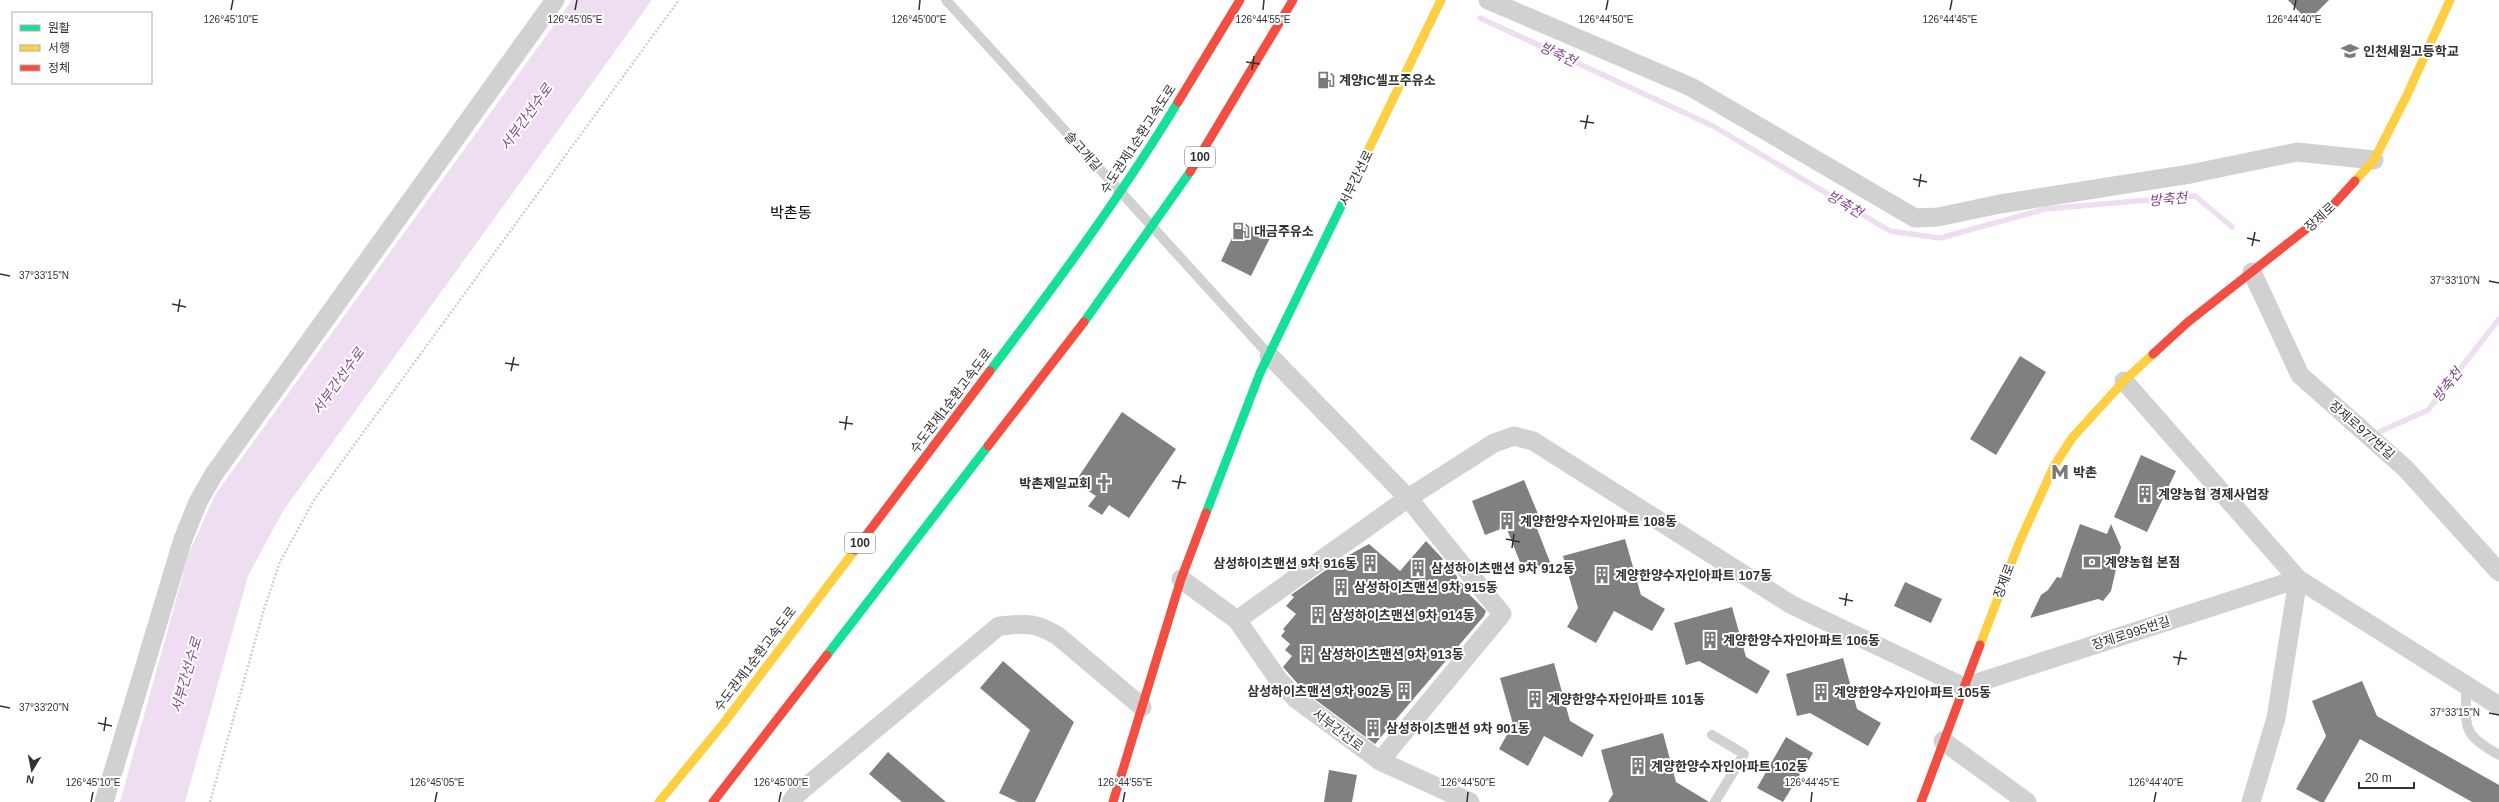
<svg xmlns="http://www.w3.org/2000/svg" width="2499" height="802" viewBox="0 0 2499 802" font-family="Arial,'Noto Sans KR',sans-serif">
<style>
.water{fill:#efdef2}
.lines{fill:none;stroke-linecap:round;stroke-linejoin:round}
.stream{stroke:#efdef2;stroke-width:5.5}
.building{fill:#808080}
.path{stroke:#cfcfcf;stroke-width:2.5;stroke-dasharray:2 2;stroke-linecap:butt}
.lane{stroke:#d1d1d1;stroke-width:10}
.street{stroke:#d1d1d1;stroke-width:19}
.fast{stroke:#16e098;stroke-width:9}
.slow{stroke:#ffcf43;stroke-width:9}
.jam{stroke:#f24e42;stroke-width:9}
.ticks{fill:none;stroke:#323232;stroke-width:1.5}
.labels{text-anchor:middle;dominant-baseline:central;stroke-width:4;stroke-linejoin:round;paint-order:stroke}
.shield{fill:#fff;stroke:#707070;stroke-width:1}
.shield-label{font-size:12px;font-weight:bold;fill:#323232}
.poi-label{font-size:13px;font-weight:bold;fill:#323232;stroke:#fff;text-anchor:start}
.street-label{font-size:13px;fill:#323232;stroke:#fff}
.water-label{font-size:14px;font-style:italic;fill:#874391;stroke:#fff}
.quarter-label{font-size:15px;fill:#000;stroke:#fff}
.ticks-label{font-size:10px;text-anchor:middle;fill:#323232;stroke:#fff;stroke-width:4;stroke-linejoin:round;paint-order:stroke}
</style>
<rect width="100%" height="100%" fill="#fff"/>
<path class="water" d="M572 0H652L283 511 248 576 185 802H120L189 553 215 495Z"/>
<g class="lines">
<path class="stream" d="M1480 18 1713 126 1890 231 1940 238 2045 209 2195 196 2232 227
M2379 432 2428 410 2499 319"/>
</g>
<path class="building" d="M2288 0H2329L2308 21Z
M1240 221 1271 236 1251 276 1221 261Z
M2020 356 2046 372 1996 455 1970 439Z
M1122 412 1176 449 1129 518 1109 505 1102 515 1088 506 1096 496 1075 482Z
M2141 455 2176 471 2147 532 2114 517Z
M1524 480 1538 514 1532 516 1550 562 1524 572 1506 527 1485 535 1472 501Z
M2080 524 2107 534 2111 524 2121 547 2111 591 2103 601 2098 599 2030 618 2041 595 2048 590 2057 577 2061 578Z
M1625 539 1641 595 1665 609 1652 631 1614 611 1596 643 1567 627 1578 608 1563 556Z
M1426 541 1443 559 1440 562 1457 576V579L1465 586 1463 588 1486 611 1484 616 1375 744 1305 692 1283 667 1292 656 1285 650 1290 644 1281 636 1285 631 1283 629 1296 614 1286 606 1294 597 1291 595 1340 560 1369 544 1400 571Z
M1905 582 1942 599 1931 623 1894 606Z
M1732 607 1746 657 1770 671 1757 694 1699 661 1686 665 1674 623Z
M1843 658 1857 709 1881 723 1868 746 1810 713 1797 716 1786 674Z
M1003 661 1074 722 1035 802H1018L999 793 1030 730 980 688Z
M1554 663 1570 721 1594 735 1582 757 1544 736 1528 766 1499 749 1513 724 1500 678Z
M2362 681 2377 716 2499 785V802H2472L2360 739 2324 802H2320L2296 789 2326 736 2312 701Z
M1663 733 1676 782 1709 802H1608L1613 794 1601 750Z
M1786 737 1813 753 1783 802 1757 788Z
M888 752 946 802H902L869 774Z
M1329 770 1357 775 1352 802H1324Z"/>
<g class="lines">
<path class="path" d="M210 802 264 609 280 562 314 500 679 0"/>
<path class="lane" d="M946 0 1269 355
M2466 685C2467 728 2459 732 2499 755
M1712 735 1744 754 1715 802"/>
<path class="street" d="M1488 0 1691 87 1915 218 1938 217 2000 204 2190 174 2297 152 2374 160
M2252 272 2300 375 2406 469 2499 572
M1269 355 1408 498 1502 614 1380 761
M2124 381 2298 579 2499 706
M1181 579 1237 620 1278 679 1295 698 1380 761 1470 802
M1237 620 1408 498 1494 443 1514 436 1533 441 1792 605 1964 687 2298 579
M1943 741 2027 802
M104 802 183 539 198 502 214 474 555 0
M791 802 796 795 999 626C1026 624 1034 621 1058 636L1142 707
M2251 802 2276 718 2298 579"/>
<path class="fast" d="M1084 322 1190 172
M990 371C1056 284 1121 196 1178 102
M1206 513 1260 373 1347 194
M827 655 988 446"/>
<path class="slow" d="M2355 181 2374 160 2407 95 2450 0
M1347 194 1441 0
M1980 645 2019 543 2054 466 2072 438 2124 381 2153 354
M659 802 723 724 855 550"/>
<path class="jam" d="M1178 102 1240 0
M1190 172 1293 0
M2153 354 2188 322 2324 215 2355 181
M988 446 1084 322
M855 550 990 371
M713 802 827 655
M1113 802 1181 579 1206 513
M1921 802 1980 645"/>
</g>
<path class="ticks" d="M231 10 233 0M575 10 577 0M919 10 920 0M1263 10 1264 0M1606 10 1608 0M1950 10 1952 0M2294 10 2296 0M1246 62 1260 64M1252 70 1254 56M1580 121 1594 123M1585 129 1588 115M1913 179 1927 182M1919 187 1921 174M2247 238 2260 241M2252 246 2255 232M0 274 10 276M2489 281 2499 283M172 304 186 307M178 312 180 299M505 363 519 365M511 371 514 357M839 422 853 424M845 430 847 416M1172 481 1186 483M1178 489 1181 475M1506 539 1520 542M1512 548 1514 534M1839 598 1853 601M1845 606 1847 593M2173 657 2187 659M2178 665 2181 651M0 706 10 708M2489 713 2499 715M98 723 112 726M104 731 106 717M91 802 93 792M435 802 437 792M779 802 781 792M1123 802 1125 792M1467 802 1468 792M1811 802 1812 792M2154 802 2156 792"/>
<defs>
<g id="school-bare" transform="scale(1.38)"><path d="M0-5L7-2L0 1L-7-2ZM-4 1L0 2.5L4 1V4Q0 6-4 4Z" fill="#7a7a7a" stroke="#fff" stroke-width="2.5" paint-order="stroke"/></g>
<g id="fuel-bare" transform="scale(1.38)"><path d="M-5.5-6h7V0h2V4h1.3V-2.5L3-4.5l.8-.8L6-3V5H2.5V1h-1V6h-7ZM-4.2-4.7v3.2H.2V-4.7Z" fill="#7a7a7a" stroke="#fff" stroke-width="2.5" paint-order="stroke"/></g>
<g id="metro-bare" transform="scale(1.38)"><path d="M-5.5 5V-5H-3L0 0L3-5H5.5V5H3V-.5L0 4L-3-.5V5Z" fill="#7a7a7a" stroke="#fff" stroke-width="2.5" paint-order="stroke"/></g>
<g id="church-bare" transform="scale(1.38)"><path d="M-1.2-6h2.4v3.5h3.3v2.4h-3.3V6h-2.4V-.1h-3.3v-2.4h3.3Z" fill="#7a7a7a" stroke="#fff" stroke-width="2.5" paint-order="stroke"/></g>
<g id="building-bare" transform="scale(1.38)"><path d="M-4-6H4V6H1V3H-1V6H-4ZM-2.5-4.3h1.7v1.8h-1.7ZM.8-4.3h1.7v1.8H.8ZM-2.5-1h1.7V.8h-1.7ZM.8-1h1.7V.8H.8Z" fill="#7a7a7a" stroke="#fff" stroke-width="2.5" paint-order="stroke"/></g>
<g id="bank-bare" transform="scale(1.38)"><path d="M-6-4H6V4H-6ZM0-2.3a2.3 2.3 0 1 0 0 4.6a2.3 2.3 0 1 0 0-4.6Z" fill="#7a7a7a" stroke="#fff" stroke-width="2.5" paint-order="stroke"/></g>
</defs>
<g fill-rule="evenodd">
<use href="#school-bare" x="2350" y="51"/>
<use href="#fuel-bare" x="1326" y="80"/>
<use href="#fuel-bare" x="1241" y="231"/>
<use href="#metro-bare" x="2060" y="472"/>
<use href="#church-bare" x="1104" y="483"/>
<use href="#building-bare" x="2145" y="494"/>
<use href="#building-bare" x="1507" y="521"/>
<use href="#bank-bare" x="2092" y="562"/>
<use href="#building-bare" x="1370" y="563"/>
<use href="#building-bare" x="1418" y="568"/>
<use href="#building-bare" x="1602" y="575"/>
<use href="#building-bare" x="1341" y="587"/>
<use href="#building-bare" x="1318" y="615"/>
<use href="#building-bare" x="1710" y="640"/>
<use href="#building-bare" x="1307" y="654"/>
<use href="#building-bare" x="1404" y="691"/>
<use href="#building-bare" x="1821" y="692"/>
<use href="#building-bare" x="1535" y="699"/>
<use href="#building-bare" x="1373" y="728"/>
<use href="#building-bare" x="1638" y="766"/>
</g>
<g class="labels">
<g class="shield">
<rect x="1185" y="147" width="30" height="20" rx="3"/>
<rect x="845" y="533" width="30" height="20" rx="3"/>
</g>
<g class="shield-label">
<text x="1200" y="157">100</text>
<text x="860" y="543">100</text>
</g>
<g class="poi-label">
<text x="2363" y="51">인천세원고등학교</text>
<text x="1339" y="80">계양IC셀프주유소</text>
<text x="1254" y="231">대금주유소</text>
<text x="2073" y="472">박촌</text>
<text x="1091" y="483" text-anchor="end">박촌제일교회</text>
<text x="2158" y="494">계양농협 경제사업장</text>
<text x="1520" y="521">계양한양수자인아파트 108동</text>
<text x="2105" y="562">계양농협 본점</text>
<text x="1357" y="563" text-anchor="end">삼성하이츠맨션 9차 916동</text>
<text x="1431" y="568">삼성하이츠맨션 9차 912동</text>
<text x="1615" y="575">계양한양수자인아파트 107동</text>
<text x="1354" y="587">삼성하이츠맨션 9차 915동</text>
<text x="1331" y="615">삼성하이츠맨션 9차 914동</text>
<text x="1723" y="640">계양한양수자인아파트 106동</text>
<text x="1320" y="654">삼성하이츠맨션 9차 913동</text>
<text x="1391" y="691" text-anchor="end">삼성하이츠맨션 9차 902동</text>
<text x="1834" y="692">계양한양수자인아파트 105동</text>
<text x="1548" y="699">계양한양수자인아파트 101동</text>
<text x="1386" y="728">삼성하이츠맨션 9차 901동</text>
<text x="1651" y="766">계양한양수자인아파트 102동</text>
</g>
<g class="street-label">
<text transform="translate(1138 139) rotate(-57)">수도권제1순환고속도로</text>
<text transform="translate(1083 151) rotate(48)">솔고개길</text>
<text transform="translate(1356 178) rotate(-64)">서부간선로</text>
<text transform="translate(2320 217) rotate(-42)">장제로</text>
<text transform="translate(951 401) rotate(-53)">수도권제1순환고속도로</text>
<text transform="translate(2362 430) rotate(41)">장제로977번길</text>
<text transform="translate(2004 581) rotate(-69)">장제로</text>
<text transform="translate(2131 633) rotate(-18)">장제로995번길</text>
<text transform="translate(755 659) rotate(-53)">수도권제1순환고속도로</text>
<text transform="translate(1338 730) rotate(37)">서부간선로</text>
</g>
<g class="water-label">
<text transform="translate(1558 54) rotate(25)">방축천</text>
<text transform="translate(526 117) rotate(-54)">서부간선수로</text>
<text transform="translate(2168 199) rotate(-5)">방축천</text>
<text transform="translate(1845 204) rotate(31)">방축천</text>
<text transform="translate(338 381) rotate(-54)">서부간선수로</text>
<text transform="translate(2447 385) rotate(-52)">방축천</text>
<text transform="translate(186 675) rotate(-74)">서부간선수로</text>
</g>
<g class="quarter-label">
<text x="791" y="212">박촌동</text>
</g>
</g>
<g class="ticks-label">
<text x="231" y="23">126°45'10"E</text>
<text x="575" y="23">126°45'05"E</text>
<text x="919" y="23">126°45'00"E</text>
<text x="1263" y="23">126°44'55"E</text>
<text x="1606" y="23">126°44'50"E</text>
<text x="1950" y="23">126°44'45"E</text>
<text x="2294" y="23">126°44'40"E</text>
<text x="44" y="279">37°33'15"N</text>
<text x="2455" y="284">37°33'10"N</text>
<text x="44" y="711">37°33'20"N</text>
<text x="2455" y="716">37°33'15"N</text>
<text x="93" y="786">126°45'10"E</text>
<text x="437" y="786">126°45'05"E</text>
<text x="781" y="786">126°45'00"E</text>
<text x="1125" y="786">126°44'55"E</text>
<text x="1468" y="786">126°44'50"E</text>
<text x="1812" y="786">126°44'45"E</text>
<text x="2156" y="786">126°44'40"E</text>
</g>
<rect x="12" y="12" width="140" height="72" fill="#ffffff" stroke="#adadad"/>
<rect x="20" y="25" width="20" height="6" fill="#16e098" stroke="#adadad"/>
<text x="48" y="32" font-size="12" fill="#323232">원활</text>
<rect x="20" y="45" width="20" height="6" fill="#ffcf43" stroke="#adadad"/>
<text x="48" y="52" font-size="12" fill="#323232">서행</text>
<rect x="20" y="65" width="20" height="6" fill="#f24e42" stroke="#adadad"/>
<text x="48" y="72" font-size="12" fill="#323232">정체</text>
<g transform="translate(32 770) rotate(190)" stroke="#ffffff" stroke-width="3" paint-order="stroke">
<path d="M0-3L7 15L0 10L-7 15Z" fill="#323232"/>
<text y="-6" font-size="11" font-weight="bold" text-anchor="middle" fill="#323232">N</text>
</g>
<path d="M2359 782v6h55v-6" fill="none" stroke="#323232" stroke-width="2"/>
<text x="2365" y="782" font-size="12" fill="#323232" stroke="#ffffff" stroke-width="3" paint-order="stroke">20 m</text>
</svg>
